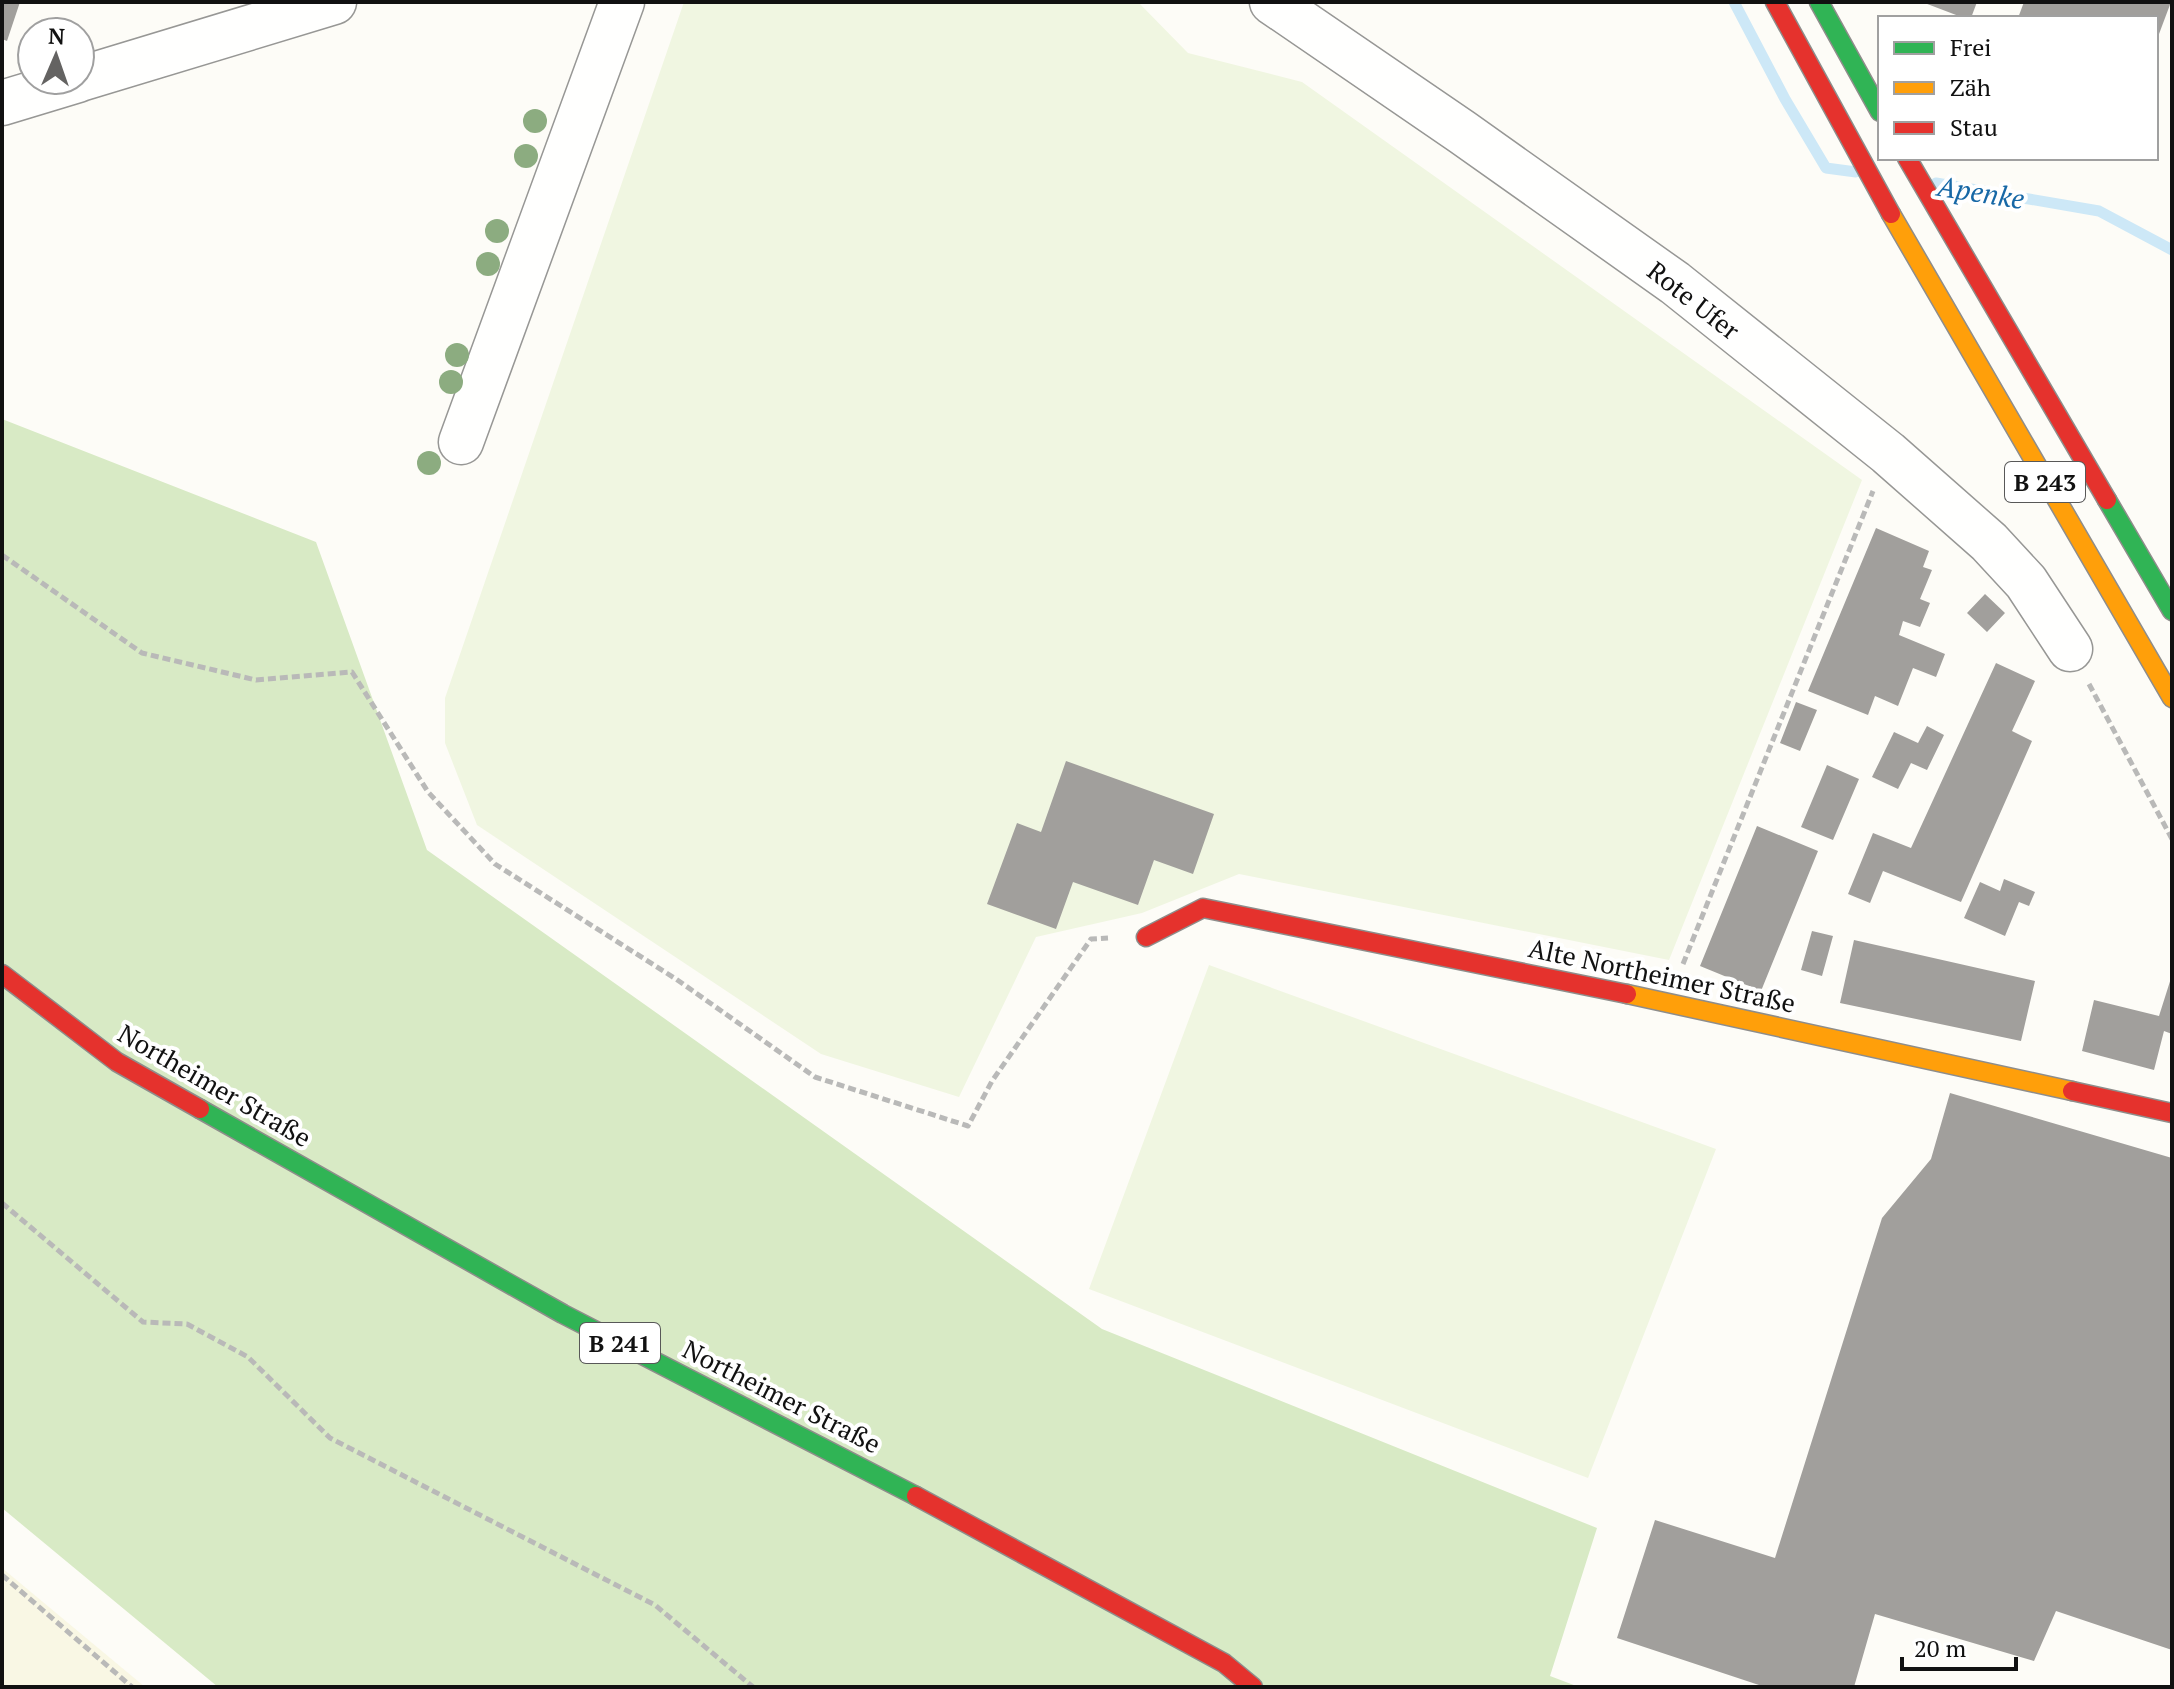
<svg xmlns="http://www.w3.org/2000/svg" width="2174" height="1689" viewBox="0 0 2174 1689" font-family="'PT Serif',serif">
<style>
.farmland{fill:#f9f7e4}
.forest{fill:#d8eac5}
.pitch{fill:#f0f6e1}
.lines{fill:none;stroke-linecap:round;stroke-linejoin:round}
.stream{stroke:#cde8f7;stroke-width:11}
.building{fill:#a19f9c}
.street-casing{stroke:#979795;stroke-width:47}
.fast-casing{stroke:#8e8d8b;stroke-width:21}
.slow-casing{stroke:#8e8d8b;stroke-width:21}
.jam-casing{stroke:#8e8d8b;stroke-width:21}
.path{stroke:#b9b9b8;stroke-width:5;stroke-dasharray:8 4;stroke-linecap:butt}
.street{stroke:#fffffe;stroke-width:44}
.fast{stroke:#30b455;stroke-width:18}
.slow{stroke:#ff9f0a;stroke-width:18}
.jam{stroke:#e5322d;stroke-width:18}
.tree{fill:#8cac80}
.labels{text-anchor:middle;dominant-baseline:central;stroke-width:8;stroke-linejoin:round;paint-order:stroke}
.shield{fill:#fff;stroke:#585858;stroke-width:2}
.shield-label{font-size:24px;font-weight:bold;fill:#111}
.street-label{font-size:26px;fill:#111;stroke:#fff}
.water-label{font-size:28px;font-style:italic;fill:#1768a6;stroke:#fff}
</style>
<rect width="100%" height="100%" fill="#fdfcf7"/>
<path class="farmland" d="M2 1568 145 1687H2Z"/>
<path class="forest" d="M2 419 316 542 427 850 1102 1329 1597 1528 1550 1676 1579 1687H218L2 1508Z"/>
<path class="pitch" d="M684 2H1138L1188 53 1302 82 1862 480 1669 960 1239 874 1142 913 1036 937 959 1097 821 1054 477 825 445 743V698Z
M1209 965 1716 1149 1588 1478 1089 1289Z"/>
<g class="lines">
<path class="stream" d="M1734 2 1785 99 1826 168 1856 172
M1936 183 2099 211 2172 250"/>
</g>
<path class="building" d="M2 2H20L7 41 2 39Z
M1922 2H1977L1971 18H1964Z
M2024 2H2171L2156 42V18H2018Z
M1876 528 1929 551 1923 567 1932 570 1920 599 1930 603 1920 627 1903 621 1899 635 1945 654 1936 677 1913 668 1898 706 1875 696 1868 715 1808 691Z
M1985 594 2005 613 1987 632 1967 613Z
M1996 663 2035 681 2012 731 2032 741 1961 902 1883 871 1870 903 1848 894 1873 833 1911 848Z
M1796 702 1817 710 1800 751 1780 743Z
M1927 726 1944 735 1927 770 1911 763 1898 789 1872 777 1894 732 1918 743Z
M1066 761 1214 814 1193 874 1154 860 1138 905 1073 882 1056 929 987 904 1017 823 1041 832Z
M1827 765 1859 779 1833 840 1801 827Z
M1757 826 1818 851 1761 991 1700 966Z
M2004 879 2035 892 2029 906 2019 902 2005 936 1964 918 1980 882 2000 891Z
M1812 931 1833 936 1822 976 1801 970Z
M1854 940 2035 981 2021 1041 1840 1003Z
M2172 975V1034L2164 1031 2154 1070 2082 1051 2094 1000 2159 1016Z
M1950 1093 2172 1158V1650L2056 1611 2034 1661 1875 1614 1854 1687H1765L1617 1638 1655 1520 1775 1558 1882 1218 1931 1159Z"/>
<g class="lines">
<g class="street-casing">
<path id="street" d="M1272 2 1462 132 1675 283 1888 453 1989 542 2026 582 2070 649
M80 79 334 2
M2 103 78 80
M461 442 622 2"/>
</g>
<g class="fast-casing">
<path id="fast" d="M1819 2 1880 112
M2107 500 2172 611
M200 1109 563 1314 916 1496"/>
</g>
<g class="slow-casing">
<path id="slow" d="M1891 214 2172 698
M1627 994 2072 1091"/>
</g>
<g class="jam-casing">
<path id="jam" d="M1775 2 1891 214
M1907 158 2107 500
M1146 937 1203 908 1627 994
M2 974 117 1062 200 1109
M2072 1091 2172 1113
M916 1496 1224 1663 1253 1687"/>
</g>
<path class="path" d="M2 555 142 653 256 680 352 672 428 792 495 864 676 979 815 1077 968 1126 992 1081 1091 939 1108 938
M2089 684 2172 839
M1683 964 1873 491
M2 1203 143 1322 187 1324 248 1357 330 1438 655 1605 753 1687
M2 1575 132 1687"/>
<use href="#street" class="street"/>
<use href="#fast" class="fast"/>
<use href="#slow" class="slow"/>
<use href="#jam" class="jam"/>
</g>
<g class="tree">
<circle cx="535" cy="121" r="12"/>
<circle cx="526" cy="156" r="12"/>
<circle cx="497" cy="231" r="12"/>
<circle cx="488" cy="264" r="12"/>
<circle cx="457" cy="355" r="12"/>
<circle cx="451" cy="382" r="12"/>
<circle cx="429" cy="463" r="12"/>
</g>
<g class="labels">
<g class="shield">
<rect x="2005" y="462" width="80" height="40" rx="6"/>
<rect x="580" y="1323" width="80" height="40" rx="6"/>
</g>
<g class="shield-label">
<text x="2045" y="482">B 243</text>
<text x="620" y="1343">B 241</text>
</g>
<g class="street-label">
<text transform="translate(1694 300) rotate(38)">Rote Ufer</text>
<text transform="translate(1662 975) rotate(12)">Alte Northeimer Straße</text>
<text transform="translate(215 1085) rotate(30)">Northeimer Straße</text>
<text transform="translate(782 1396) rotate(27)">Northeimer Straße</text>
</g>
<g class="water-label">
<text transform="translate(1981 192) rotate(9)">Apenke</text>
</g>
</g>
<rect width="2174" height="1689" fill="none" stroke="#111111" stroke-width="8"/>
<rect x="1878" y="16" width="280" height="144" fill="#ffffff" stroke="#a0a0a0" stroke-width="2"/>
<rect x="1894" y="42" width="40" height="12" fill="#30b455" stroke="#a0a0a0" stroke-width="2"/>
<text x="1950" y="56" font-size="24" fill="#111111">Frei</text>
<rect x="1894" y="82" width="40" height="12" fill="#ff9f0a" stroke="#a0a0a0" stroke-width="2"/>
<text x="1950" y="96" font-size="24" fill="#111111">Zäh</text>
<rect x="1894" y="122" width="40" height="12" fill="#e5322d" stroke="#a0a0a0" stroke-width="2"/>
<text x="1950" y="136" font-size="24" fill="#111111">Stau</text>
<g transform="translate(56 56) rotate(2)"><circle r="38" fill="#ffffff" stroke="#a0a0a0" stroke-width="2"/>
<path d="M0-6L14 30L0 20L-14 30Z" fill="#646362"/>
<text y="-12" font-size="22" font-weight="bold" text-anchor="middle" fill="#111111">N</text>
</g>
<path d="M1902 1657v12h114v-12" fill="none" stroke="#111111" stroke-width="4"/>
<text x="1914" y="1657" font-size="24" fill="#111111" stroke="#ffffff" stroke-width="6" paint-order="stroke">20 m</text>
</svg>
